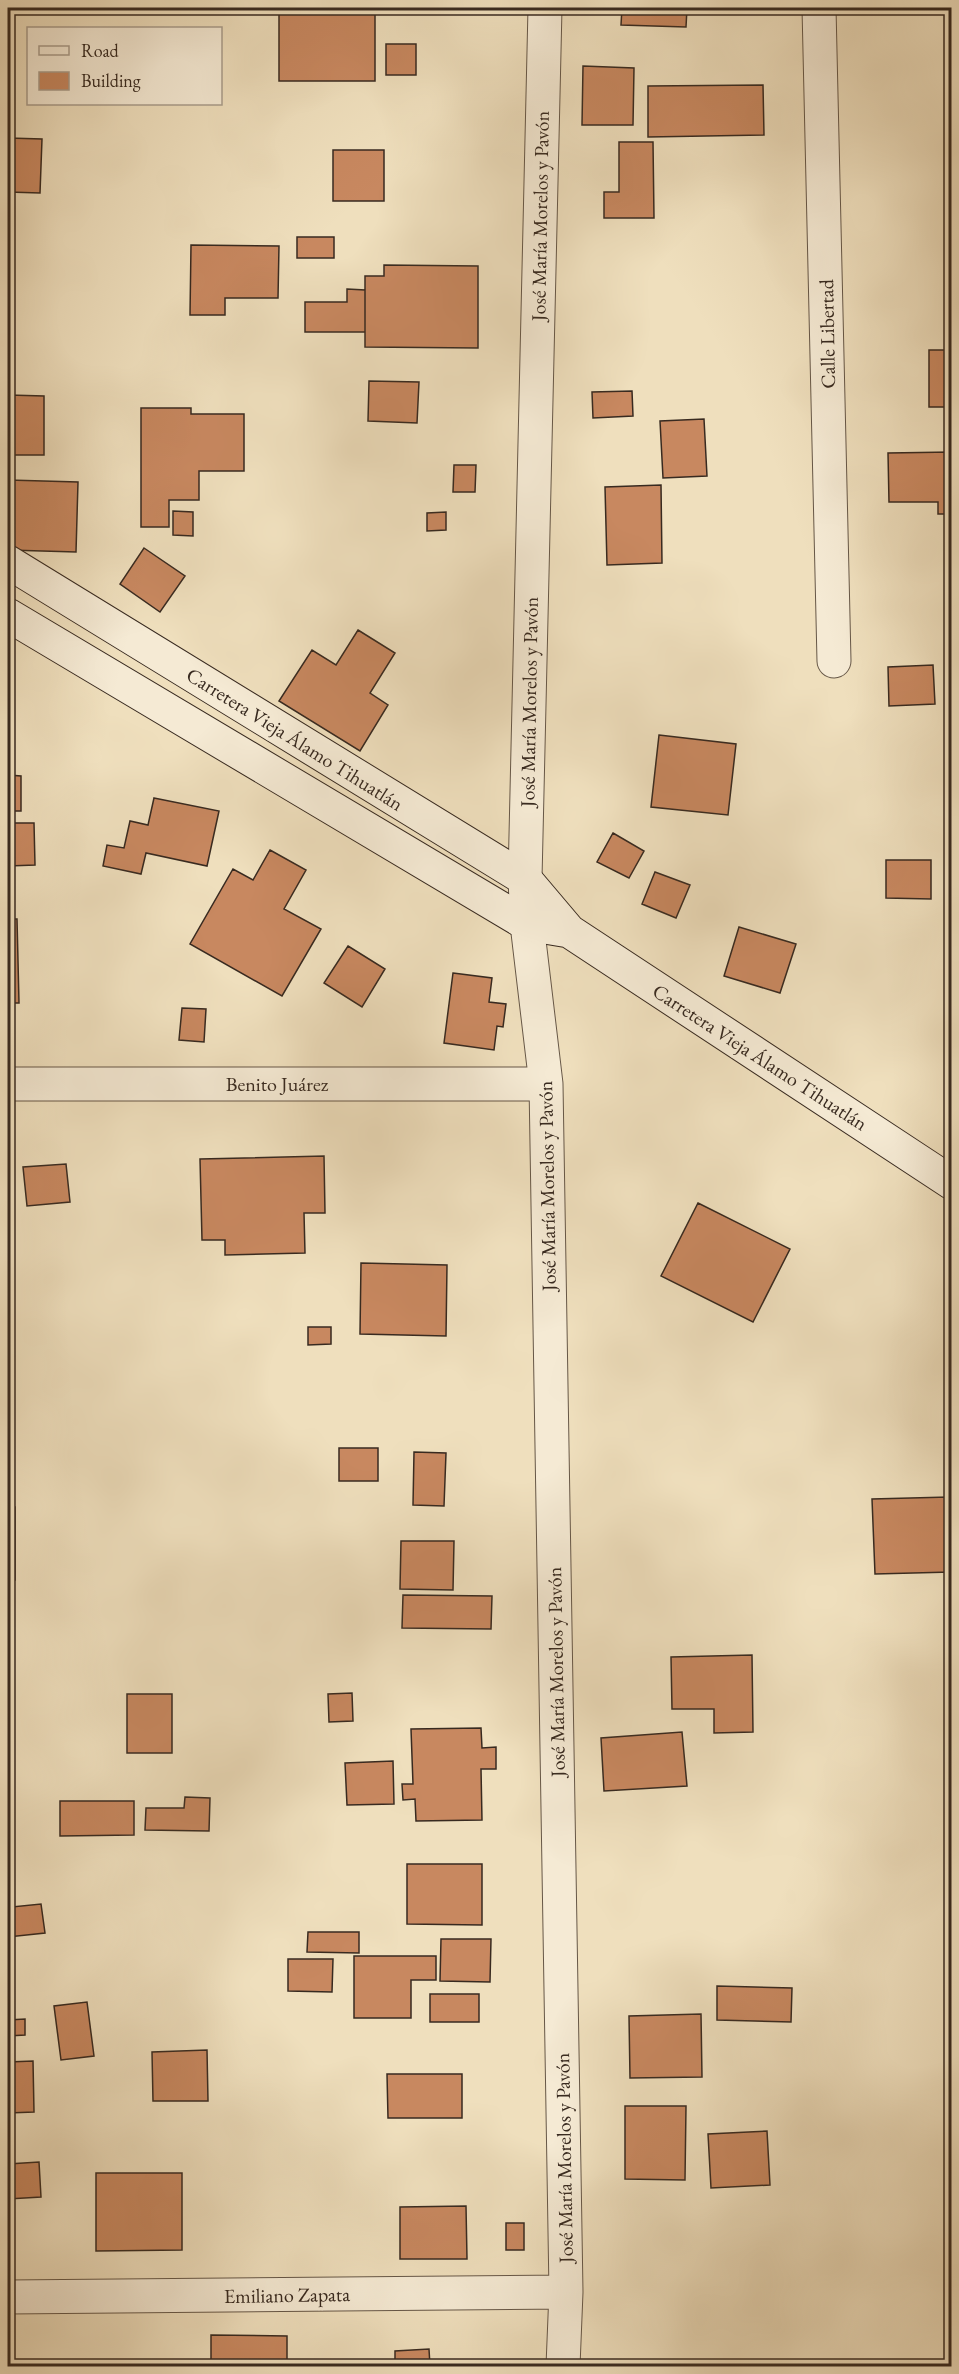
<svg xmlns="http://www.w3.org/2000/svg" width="959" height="2374" viewBox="0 0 959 2374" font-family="'EB Garamond',serif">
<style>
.building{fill:#c88860;stroke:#382a20;stroke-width:1.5}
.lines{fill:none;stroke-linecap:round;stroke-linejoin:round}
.minor-casing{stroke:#665747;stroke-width:35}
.secondary-casing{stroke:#382a20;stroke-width:35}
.minor{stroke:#f5ead4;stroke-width:33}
.secondary{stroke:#f5ead4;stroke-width:33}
.labels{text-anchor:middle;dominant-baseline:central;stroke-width:6;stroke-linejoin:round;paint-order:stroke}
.street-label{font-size:20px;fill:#382a20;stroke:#f5ead4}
</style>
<rect width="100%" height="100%" fill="#efdfbd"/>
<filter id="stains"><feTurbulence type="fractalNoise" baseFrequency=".00333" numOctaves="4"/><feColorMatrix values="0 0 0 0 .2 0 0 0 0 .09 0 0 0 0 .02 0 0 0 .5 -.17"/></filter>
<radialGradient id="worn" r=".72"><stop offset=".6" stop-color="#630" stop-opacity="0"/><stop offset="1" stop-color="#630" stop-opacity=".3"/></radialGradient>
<path class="building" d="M622 8H687L686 27 621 25Z
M375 12V81H279V13Z
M386 44H416V75H386Z
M583 66 634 68 633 125H582Z
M763 85 764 135 648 137V86Z
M8 138 42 139 40 193 8 192Z
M619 142H653L654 218H604V192H619Z
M333 150H384V201H333Z
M297 237H334V258H297Z
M191 245 279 246 278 298H225V315H190Z
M384 265 478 266V348L365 347V276H384Z
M347 289 365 290V332H305V302H347Z
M929 350H952V407H929Z
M369 381 419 382 417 423 368 421Z
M632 391 633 416 593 418 592 392Z
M8 395 44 396V455H8Z
M141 408H191V414H244V471H199V500H169V527H141Z
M704 419 707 476 663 478 660 421Z
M952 452V514H938V502H889L888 453Z
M454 465H476L475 492H453Z
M8 480 78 482 76 552 8 550Z
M661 485 662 563 607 565 605 487Z
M173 511 193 512V536L173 535Z
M446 512V530L427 531V513Z
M144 548 185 576 160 612 120 584Z
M358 630 395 653 370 693 388 705 360 751 279 701 312 650 336 665Z
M933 665 935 704 889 706 888 667Z
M659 735 736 744 728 815 651 807Z
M8 775 21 776V811H8Z
M154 798 219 811 207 866 146 853 141 874 103 866 107 845 124 848 130 821 148 825Z
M8 823H34L35 865 8 866Z
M613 833 644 851 629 878 597 862Z
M270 850 306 870 284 909 321 929 282 996 190 944 233 869 253 880Z
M886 860H931V899L886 898Z
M655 872 690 885 676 918 642 904Z
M8 919H17L19 1003H8Z
M739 927 796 944 780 993 724 976Z
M348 946 385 969 362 1007 324 983Z
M453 973 492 978 489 1002 506 1004 503 1027 497 1026 494 1050 444 1043Z
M182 1008 206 1009 204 1042 179 1040Z
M324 1156 325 1213H304L305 1253 225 1255V1240H202L200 1159Z
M66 1164 70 1202 27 1206 23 1167Z
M698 1203 790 1249 753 1322 661 1276Z
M361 1263 447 1265 446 1336 360 1334Z
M308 1327H331V1344L308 1345Z
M8 1379H11L8 1447Z
M339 1448H378V1481H339Z
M414 1452 446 1453 444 1506 413 1505Z
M949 1497 951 1572 875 1574 872 1499Z
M8 1507H15V1580H8Z
M401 1541H454L453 1590 400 1589Z
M403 1595 492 1596 491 1629 402 1628Z
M752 1655 753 1732 714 1733V1709H672L671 1657Z
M352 1693 353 1721 329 1722 328 1694Z
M127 1694H172V1753H127Z
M481 1728 482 1748 496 1747V1769H481L482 1820 416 1821 415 1799 403 1800 402 1784H413L411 1729Z
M682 1732 687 1786 604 1791 601 1738Z
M393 1761 394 1804 347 1805 345 1763Z
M185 1797 210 1798 209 1831 145 1830 146 1808H184Z
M60 1801H134V1835L60 1836Z
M407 1864H482V1925L407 1924Z
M8 1870 12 1907 41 1904 45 1933 8 1937Z
M308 1932H359V1953L307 1952Z
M441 1939H491L490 1982 440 1981Z
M354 1956H436V1980H411V2018H354Z
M288 1959H333L332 1992 288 1991Z
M717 1986 792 1988 791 2022 717 2020Z
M430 1994H479V2022H430Z
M87 2002 94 2056 61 2060 54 2006Z
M701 2014 702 2077 630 2078 629 2016Z
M25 2019V2035L8 2036V2020Z
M207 2050 208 2101H153L152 2052Z
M33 2061 34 2112 8 2113V2062Z
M387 2074H462V2118H388Z
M625 2106H686L685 2180 625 2179Z
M767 2131 770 2185 711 2188 708 2134Z
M39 2162 41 2197 8 2199V2164Z
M96 2173H182V2250L96 2251Z
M466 2206 467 2259H400V2207Z
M12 2223 13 2263H8V2224Z
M506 2223H524V2250H506Z
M211 2335 287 2336V2366H211Z
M429 2349 430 2366H395V2351Z"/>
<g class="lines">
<g class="minor-casing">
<path id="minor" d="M545 8 525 879 527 924 546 1084 566 2292 563 2366
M819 8 834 661
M8 1084H546
M8 2297 566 2292"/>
</g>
<g class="secondary-casing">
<path id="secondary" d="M8 562 525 879 569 931 952 1183
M8 615 527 924 569 931"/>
</g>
<use href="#minor" class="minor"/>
<use href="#secondary" class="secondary"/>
</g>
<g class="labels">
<g class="street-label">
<text transform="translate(540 216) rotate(-89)">José María Morelos y Pavón</text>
<text transform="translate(827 334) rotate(-91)">Calle Libertad</text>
<text transform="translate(529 702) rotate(-89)">José María Morelos y Pavón</text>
<text transform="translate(295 739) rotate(32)">Carretera Vieja Álamo Tihuatlán</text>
<text transform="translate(760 1057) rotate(33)">Carretera Vieja Álamo Tihuatlán</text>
<text x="277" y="1084">Benito Juárez</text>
<text transform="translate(547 1186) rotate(-91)">José María Morelos y Pavón</text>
<text transform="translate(556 1672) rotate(-91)">José María Morelos y Pavón</text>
<text transform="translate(564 2158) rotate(-91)">José María Morelos y Pavón</text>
<text transform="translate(287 2295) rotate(-1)">Emiliano Zapata</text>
</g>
</g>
<rect width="959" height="2374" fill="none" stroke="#efdfbd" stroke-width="30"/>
<rect x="9" y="9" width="941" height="2356" fill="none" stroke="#382a20" stroke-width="3"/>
<rect x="15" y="15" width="929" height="2344" fill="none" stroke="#382a20" stroke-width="1.5"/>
<rect x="27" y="27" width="195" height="78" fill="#f5ead4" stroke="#a99d8c" stroke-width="1.5"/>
<rect x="39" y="46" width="30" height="9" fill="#f5ead4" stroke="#a99d8c" stroke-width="1.5"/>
<text x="81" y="57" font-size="18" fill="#382a20">Road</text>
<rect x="39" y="72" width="30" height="18" fill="#c88860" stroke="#a99d8c" stroke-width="1.5"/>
<text x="81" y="87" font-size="18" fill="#382a20">Building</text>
<rect width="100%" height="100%" filter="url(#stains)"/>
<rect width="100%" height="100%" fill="url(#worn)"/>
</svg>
